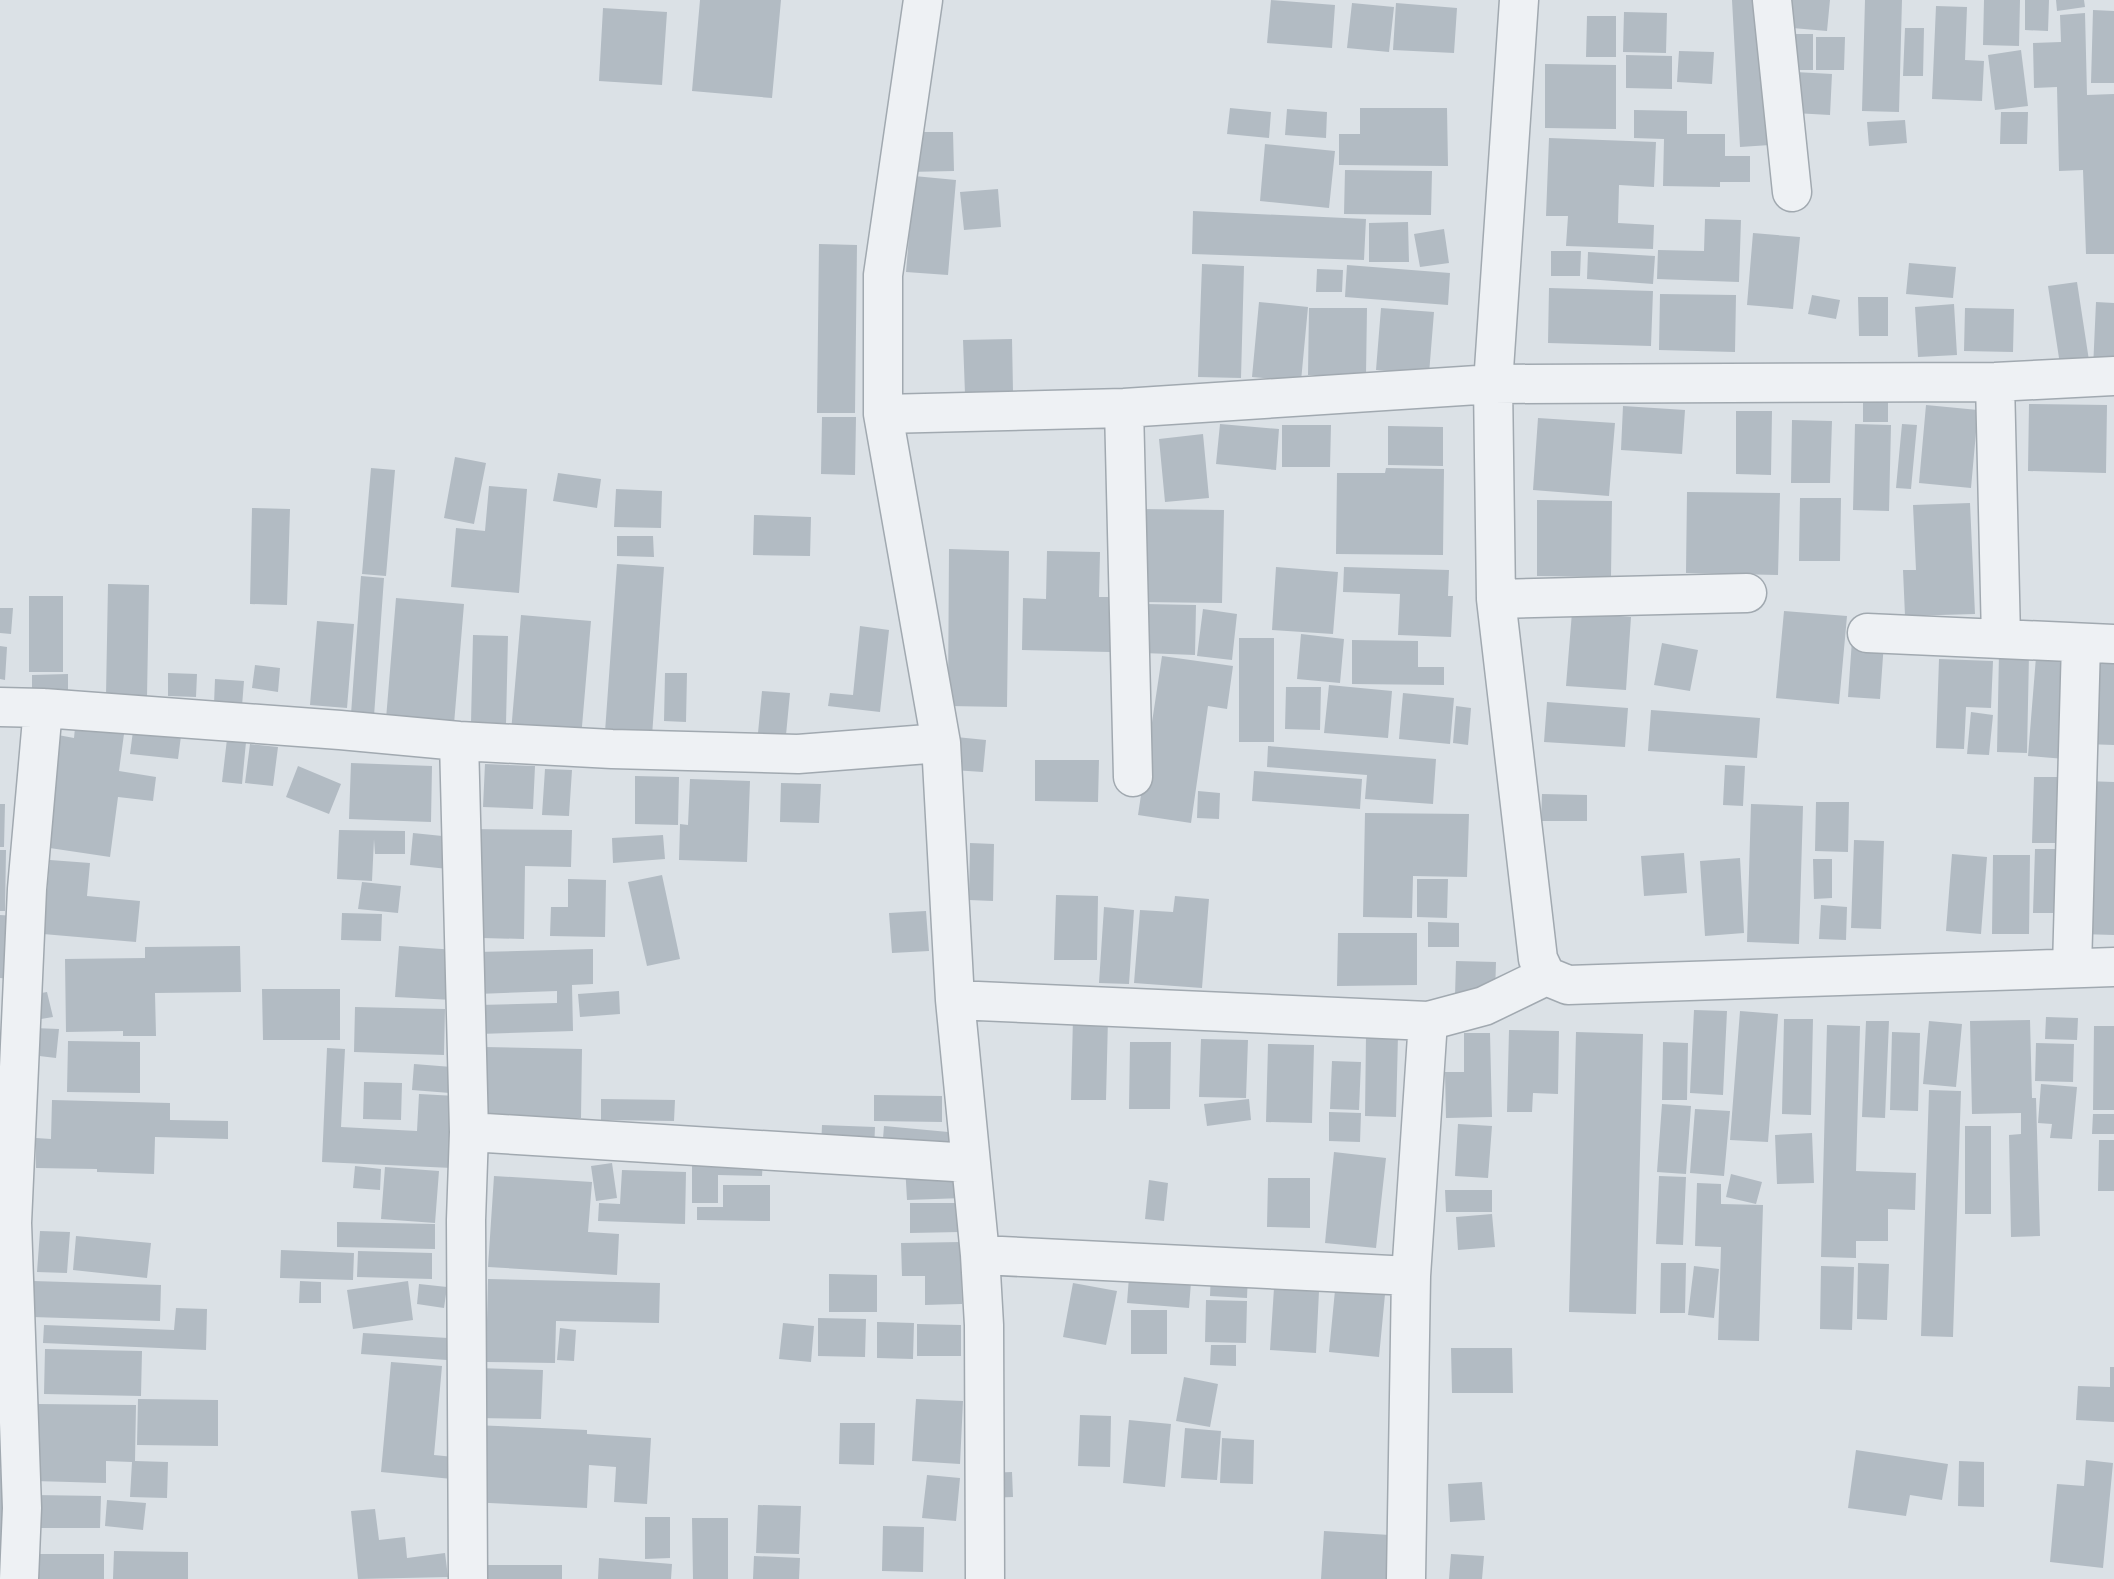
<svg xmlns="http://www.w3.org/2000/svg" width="2114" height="1579" viewBox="0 0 2114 1579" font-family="'Nunito Sans',sans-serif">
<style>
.building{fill:#b2bbc3}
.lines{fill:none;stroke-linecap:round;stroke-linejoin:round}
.minor-casing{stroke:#a1a9b0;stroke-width:41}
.minor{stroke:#eef1f4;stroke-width:38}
</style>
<rect width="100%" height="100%" fill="#dbe1e6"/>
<path class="building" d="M700 0H781L772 98 692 91Z
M1271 0 1335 5 1332 48 1267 43Z
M1732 0H1763L1770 145 1740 147Z
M1783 0H1830L1827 31 1781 27Z
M1865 0H1902L1899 112 1862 111Z
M1984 0H2020L2019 46 1983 45Z
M2025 0H2049L2048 31 2025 30Z
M2056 0H2084L2085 7 2057 11Z
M1352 3 1394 7 1389 52 1347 48Z
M1396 3 1457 8 1454 53 1393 50Z
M1936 6 1967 7 1965 60 1984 61 1982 101 1932 99Z
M603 8 667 12 662 85 599 81Z
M2093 10 2114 11V83H2091Z
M1624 12 1667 13 1666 53 1623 52Z
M2085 13 2087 95 2114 94V254H2086L2083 170 2059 171 2057 87 2034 88 2033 43 2061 42 2060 15Z
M1587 16H1616V57H1586Z
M1905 28H1924L1923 76H1903Z
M1787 34H1813V70H1787Z
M1816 37H1845L1844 70H1816Z
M2021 50 2028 106 1995 110 1988 55Z
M1679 51 1714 52 1712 84 1677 82Z
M1626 55 1672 56V89L1626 88Z
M1545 64 1616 65V129L1545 128Z
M1795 72 1832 74 1830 115 1794 113Z
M1230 108 1271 112 1269 138 1227 134Z
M1360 108H1447L1448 166 1339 165V134H1360Z
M1287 109 1327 112 1326 138 1285 135Z
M1634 110 1687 111V134H1725V156H1750V182H1720V187L1663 186 1664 139 1634 138Z
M2001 112H2028L2027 144H2000Z
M1905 120 1907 143 1869 146 1867 122Z
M907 132H953L954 171 907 172Z
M1549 138 1656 142 1654 187 1619 185 1618 223 1654 225 1653 249 1566 246 1568 216H1546Z
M1265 144 1335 151 1329 208 1260 201Z
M1345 170 1432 171 1431 215 1344 214Z
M914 176 956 180 948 275 906 272Z
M998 189 1001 227 964 230 960 192Z
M1193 211 1366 219 1364 260 1192 254Z
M1705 219 1741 220 1739 282 1657 279 1658 250 1704 251Z
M1408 222 1409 262H1369V223Z
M1444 229 1449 263 1420 267 1414 234Z
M1753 233 1800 237 1793 309 1747 305Z
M819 244 857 245 855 413H817Z
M1551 251H1581L1580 276H1551Z
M1588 252 1655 256 1653 284 1587 279Z
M1909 263 1956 267 1953 298 1906 294Z
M1202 264 1244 266 1241 378 1198 377Z
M1347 265 1450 273 1448 305 1345 297Z
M1317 269 1343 270 1342 292H1316Z
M2077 282 2090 367 2061 371 2048 286Z
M1549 288 1653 291 1651 346 1548 343Z
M1660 294 1736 295 1735 352 1659 350Z
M1812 295 1840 300 1836 319 1808 314Z
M1858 297H1888V336H1859Z
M1259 302 1308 307 1301 381 1252 377Z
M2096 302 2114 303V371L2093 369Z
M1954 304 1957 355 1918 357 1915 307Z
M1309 308H1367L1366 375H1308Z
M1381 308 1434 312 1429 374 1376 370Z
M1965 308 2014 309 2013 352 1964 351Z
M1012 339 1013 392 965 394 963 340Z
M1863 400H1888V422H1863Z
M2029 404 2107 405 2106 473 2028 471Z
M1926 405 1978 410 1971 488 1919 483Z
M1623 406 1685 410 1682 454 1621 450Z
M1736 411H1772L1771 475 1736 474Z
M822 417H856L855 475 821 474Z
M1538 418 1615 423 1609 496 1533 490Z
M1792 420 1832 421 1830 483H1791Z
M1220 424 1279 429 1276 470 1216 464Z
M1855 424 1891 425 1889 511 1853 510Z
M1902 424 1917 425 1911 489 1896 488Z
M1282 425H1331L1330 467H1282Z
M1388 426 1443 427V466L1388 465Z
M1203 434 1209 498 1165 502 1159 439Z
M455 457 486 463 474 524 444 518Z
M371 468 395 470 386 576 362 574Z
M1386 468 1444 469 1443 555 1336 554 1337 473H1385Z
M558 473 601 479 597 508 553 501Z
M489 486 527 489 519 593 451 587 456 528 485 531Z
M616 489 662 491 661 528 614 527Z
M1687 492 1780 493 1778 575 1686 573Z
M1800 498H1841L1840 561H1799Z
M1537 500 1612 501 1611 577 1537 576Z
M1970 503 1975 614 1905 616 1903 570H1916L1913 505Z
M252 508 290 509 287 605 250 604Z
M1138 509 1224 510 1222 603 1141 602Z
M754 515 811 517 810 556 753 555Z
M617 536H653L654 557 617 556Z
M949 549 1009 551 1007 707 948 706Z
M1047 551 1100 552 1099 597H1111L1110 652 1022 650 1023 598 1046 599Z
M617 564 664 567 652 736 605 732Z
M1276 567 1338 572 1333 634 1272 630Z
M1344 567 1449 570 1448 596H1453L1451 637 1398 635 1400 594 1343 592Z
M361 576 384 578 374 716 351 714Z
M108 584 149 585 147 697 106 696Z
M29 596H63V672H29Z
M396 598 464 604 454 724 386 719Z
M1145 604 1196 605 1195 655 1143 653Z
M0 608H13L11 634 0 633Z
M1203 609 1237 614 1232 660 1197 656Z
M1784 611 1847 616 1839 704 1776 698Z
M1572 612 1631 617 1626 690 1566 686Z
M521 615 591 621 581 738 511 732Z
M317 621 354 624 347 708 310 705Z
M860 626 889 630 880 712 828 706 830 693 853 695Z
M1301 634 1344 639 1340 683 1297 679Z
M473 635 508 636 506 724 471 723Z
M1239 638H1274V742H1239Z
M1352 640 1418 641V667H1444V685L1352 684Z
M1852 640 1884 642 1880 699 1848 697Z
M1662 643 1698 650 1690 691 1654 685Z
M0 646 7 647 5 680 0 679Z
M1999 653 2029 654 2027 753 1997 752Z
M1162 656 1233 666 1227 709 1208 706 1191 823 1138 815Z
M2036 657 2073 659 2065 759 2028 756Z
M1939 659 1993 661 1991 708 1966 707 1964 749 1936 748Z
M2087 663 2114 664V745L2085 744Z
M255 665 280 668 278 692 252 688Z
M168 673 197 674 196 697 168 696Z
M665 673H687L686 722 664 721Z
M68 674V696H32V675Z
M215 679 244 681 242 706 214 704Z
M1329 685 1392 691 1388 738 1324 733Z
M1286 687H1321L1320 730 1285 729Z
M762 691 790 693 786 735 758 733Z
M1403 693 1454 698 1450 744 1399 739Z
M1547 702 1628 708 1625 747 1544 742Z
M1456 706 1471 708 1468 745 1453 743Z
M1651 710 1760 718 1757 758 1648 751Z
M1971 712 1993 715 1989 755 1967 754Z
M75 728 124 734 119 771 156 777 153 801 118 797 110 857 43 847 58 735 74 738Z
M133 731 181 736 178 759 130 754Z
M956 737 986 740 983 772 953 770Z
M227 739 246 742 242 784 222 782Z
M250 744 278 747 273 786 245 783Z
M1268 746 1436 759 1433 804 1365 799 1367 775 1267 767Z
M1035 760H1099L1098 802 1035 801Z
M351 763 432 766 431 822 349 819Z
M485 764 535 766 533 809 483 807Z
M1725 765 1745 766 1743 806 1723 805Z
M298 766 341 784 329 814 286 797Z
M545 769 572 770 569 816 542 815Z
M1254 771 1362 779 1360 809 1252 801Z
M635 776 679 777 678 825 635 824Z
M2034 777H2071L2069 843H2032Z
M690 779 750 781 747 862 679 860 680 824 688 825Z
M2085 781 2114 782V935L2080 934Z
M781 783 821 784 819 823 780 822Z
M1198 791 1220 793 1219 819 1197 818Z
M1542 794 1587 795V821H1541Z
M1816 802H1849L1848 852 1815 851Z
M0 804H5L4 847H0Z
M1751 804 1803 806 1799 944 1747 942Z
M1365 813 1469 814 1467 877 1413 876 1412 918 1363 917Z
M468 829 572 830 571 867 525 866 524 939 482 938 483 879H468Z
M339 830 405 831V854H375L374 839 372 881 337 879Z
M413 833 452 837 448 869 410 865Z
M663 835 665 859 613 863 612 838Z
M1854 840 1884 841 1881 929 1851 928Z
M970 843 994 844 993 901 969 900Z
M2035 849H2073L2072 913H2033Z
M0 850H6L5 911H0Z
M1684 853 1687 893 1644 896 1641 856Z
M1952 854 1987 857 1981 934 1946 931Z
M1993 855H2030L2029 934H1992Z
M1740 858 1744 933 1705 936 1700 861Z
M1813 859H1832V898L1814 899Z
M50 860 90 863 87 896 140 901 136 942 43 934Z
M662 875 680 959 647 966 628 882Z
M568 879 606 880 605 937 550 936 551 907H568Z
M1417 879H1448L1447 918 1417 917Z
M362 882 401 886 398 913 358 909Z
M1056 895 1098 896 1097 960H1054Z
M1175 896 1209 899 1202 988 1134 983 1140 910 1173 912Z
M1821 905 1847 907 1846 940 1819 939Z
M1104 907 1134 910 1129 984 1099 983Z
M926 911 929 951 892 953 889 913Z
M342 913 382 914 381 941 341 940Z
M0 915 15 916 11 979 0 978Z
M1428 922 1459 923V947H1428Z
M1338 933H1417V985L1337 986Z
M240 946 241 992 155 993 156 1036H123V1031L66 1032 65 959 145 958V947Z
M399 946 456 950 453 1000 395 997Z
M593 949V984L572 985 573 1031 479 1034 478 1005 557 1003V991L477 994 476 952Z
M1456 961 1496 962 1495 996H1455Z
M262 989H340V1040H263Z
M619 991 620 1014 580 1017 578 994Z
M47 992 53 1017 35 1020 30 995Z
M355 1007 445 1009 444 1055 354 1052Z
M1694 1010 1727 1011 1723 1095 1690 1093Z
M1740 1011 1778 1014 1768 1142 1730 1140Z
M1073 1017 1108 1018 1106 1100H1071Z
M2046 1017 2078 1018 2077 1040 2045 1039Z
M1784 1019H1813L1811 1115 1782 1114Z
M2030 1020 2032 1098H2036L2040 1236 2011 1237 2009 1135 2021 1134V1113L1972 1114 1970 1021Z
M1866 1021H1889L1885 1118 1862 1117Z
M1929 1021 1962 1024 1956 1087 1923 1084Z
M1827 1025 1860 1026 1856 1171 1916 1173 1915 1210 1888 1209V1241H1856V1258L1821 1257Z
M2094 1026H2114V1110H2093Z
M34 1028 59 1029 56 1058 31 1055Z
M1509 1030 1559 1031 1558 1094 1533 1093 1532 1112H1507Z
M1576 1032 1643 1034 1636 1314 1569 1312Z
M1892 1032 1920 1033 1918 1111 1890 1110Z
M1464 1033H1490L1492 1117 1446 1118 1445 1072H1464Z
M1366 1035H1398L1396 1117 1365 1116Z
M1201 1039 1248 1040 1246 1098 1199 1097Z
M68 1041 140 1042V1093L67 1092Z
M1130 1042H1171L1170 1109H1129Z
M1663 1042 1688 1043 1687 1100H1662Z
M2036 1043 2074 1044 2073 1082 2035 1081Z
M1268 1044 1314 1045 1312 1123 1266 1122Z
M484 1047 582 1049 581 1118 484 1117Z
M327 1048 345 1049 341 1127 417 1131 419 1094 456 1096 452 1168 322 1162Z
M1332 1061 1361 1062 1359 1110 1330 1109Z
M414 1064 452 1067 450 1093 412 1090Z
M364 1082 402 1083 401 1120 363 1119Z
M2041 1084 2077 1087 2072 1139 2050 1138 2052 1124 2038 1123Z
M1929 1090 1961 1091 1953 1337 1921 1336Z
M874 1095 942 1096V1122L874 1121Z
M601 1099 675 1100 674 1121 601 1120Z
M1249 1099 1251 1120 1207 1126 1204 1104Z
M52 1100 170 1103V1120L228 1121V1139L155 1137 154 1174 97 1172V1169L36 1168V1138L51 1139Z
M1662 1104 1691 1106 1686 1174 1657 1172Z
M1695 1109 1730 1111 1724 1176 1690 1173Z
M1329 1112 1361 1113 1360 1142 1329 1141Z
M2093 1114H2114V1134H2092Z
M1458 1124 1492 1126 1488 1178 1455 1176Z
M822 1125 875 1127 874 1151 821 1149Z
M884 1126 959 1133 958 1158 882 1151Z
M1965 1126H1991V1214H1965Z
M1812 1133 1814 1183 1777 1184 1775 1135Z
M2099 1140H2114V1191H2098Z
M1334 1152 1386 1158 1376 1248 1325 1243Z
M692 1159H763L762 1176 718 1175V1203H692Z
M612 1163 617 1198 596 1201 591 1166Z
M962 1163 963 1198 907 1200 905 1165Z
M355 1166 381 1169 380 1190 353 1188Z
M385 1167 439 1171 435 1223 381 1219Z
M622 1170 686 1172 685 1224 598 1221 599 1203 620 1204Z
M1731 1174 1762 1182 1756 1204 1726 1197Z
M494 1176 592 1182 588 1232 619 1234 617 1275 488 1267Z
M1659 1176 1686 1177 1683 1245 1656 1244Z
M1268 1178H1310V1228L1267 1227Z
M1149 1180 1168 1183 1164 1221 1145 1219Z
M1697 1183 1721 1184V1204L1763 1205 1759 1341 1718 1340 1721 1247 1695 1246Z
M723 1185H770V1221L697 1220V1207H723Z
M1445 1190H1492V1212H1446Z
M910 1203H960V1232L910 1233Z
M1492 1214 1495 1247 1458 1250 1456 1217Z
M337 1222 435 1224V1249L337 1247Z
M40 1231 70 1232 67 1273 37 1272Z
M76 1236 151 1243 147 1278 73 1270Z
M961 1242 962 1304 925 1305V1276H902L901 1243Z
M281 1250 354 1253 353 1280 280 1278Z
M358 1251 432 1253V1279L357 1277Z
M1661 1263H1686L1685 1313H1660Z
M1858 1263 1889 1264 1887 1320 1857 1319Z
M1694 1266 1719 1269 1714 1318 1688 1315Z
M1821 1266 1854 1267 1852 1330 1820 1329Z
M1211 1272H1248L1247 1298 1210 1296Z
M829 1274 877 1275V1312H829Z
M1129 1277 1191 1282 1189 1308 1127 1303Z
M488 1279 660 1283 659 1323 556 1321 555 1363 486 1362Z
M1336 1280 1386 1284 1379 1357 1329 1352Z
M33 1281 161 1285 160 1321 32 1317Z
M300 1281 321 1282V1303H299Z
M408 1281 413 1320 353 1329 347 1290Z
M1073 1283 1117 1291 1106 1345 1063 1337Z
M419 1284 447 1287 444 1308 417 1304Z
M1274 1288 1319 1291 1316 1353 1270 1350Z
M1206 1300 1247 1301 1246 1343 1205 1342Z
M176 1308 207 1309 206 1350 43 1343 44 1325 174 1330Z
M1131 1310H1167V1354H1131Z
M818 1318 866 1319 865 1357 818 1356Z
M877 1322 914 1323 913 1359 877 1358Z
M783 1323 814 1326 811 1362 779 1359Z
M917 1324 961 1325V1356H917Z
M560 1328 576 1330 574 1361 557 1360Z
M363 1333 448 1338 447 1360 361 1354Z
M1211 1345H1236V1366L1210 1365Z
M1451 1348H1512L1513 1393H1452Z
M45 1349 142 1351 141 1396 44 1394Z
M391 1362 442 1366 434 1455 454 1457 452 1479 381 1472Z
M2110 1367H2114V1422L2076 1420 2078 1386 2110 1387Z
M476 1368 543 1370 541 1419 475 1418Z
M1184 1377 1218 1384 1210 1427 1176 1421Z
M138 1399 218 1400V1446L137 1445Z
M916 1399 963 1401 960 1464 912 1461Z
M36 1404 136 1405 135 1461 168 1462 167 1498 130 1497 132 1462 106 1461V1483L34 1481Z
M1080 1415 1111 1416 1110 1467 1078 1466Z
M1129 1420 1171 1424 1165 1487 1123 1483Z
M840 1423H875L874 1465 839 1464Z
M473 1425 587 1430V1434L651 1438 647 1504 614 1502 616 1467 589 1465 587 1508 469 1502Z
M1185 1428 1221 1431 1217 1480 1181 1478Z
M1222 1438 1254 1440 1253 1484 1220 1483Z
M1856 1450 1948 1464 1942 1500 1910 1495 1906 1516 1848 1508Z
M2086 1460 2113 1463 2103 1568 2050 1562 2057 1484 2084 1486Z
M1959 1461 1984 1462V1507L1958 1506Z
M0 1470H12L9 1551H0Z
M1012 1472 1013 1497 986 1498V1473Z
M927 1475 960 1478 956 1521 922 1518Z
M1482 1482 1485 1520 1450 1522 1448 1484Z
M34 1495 101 1496 100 1528H33Z
M107 1500 146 1503 143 1530 105 1526Z
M758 1505 801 1506 799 1554 756 1553Z
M375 1509 379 1540 405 1537 407 1558 445 1553 448 1577 358 1579 351 1511Z
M645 1517H670V1558L645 1559Z
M692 1518H728V1579H693Z
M883 1526 924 1527 923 1572 882 1571Z
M1324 1531 1390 1535 1387 1579H1321Z
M114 1551 188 1552V1579H113Z
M33 1554H104V1579H33Z
M1451 1554 1484 1556 1482 1579H1449Z
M754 1556 800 1558 799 1579H753Z
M599 1558 672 1564 671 1579H598Z
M486 1565H562V1579H486Z"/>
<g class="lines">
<g class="minor-casing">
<path id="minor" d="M1519 0 1493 384 1496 599 1538 959 1546 976 1568 985 2114 967
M1772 0 1792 192
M1995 382 2001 638
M1124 408 1133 777
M883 414 1124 408 1493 384 1995 382 2114 376
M1496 599 1747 593
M1867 633 2114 644
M0 707 43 708 340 730 459 741 612 749 798 754 941 743 883 414V275L923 0
M459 741 469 1132 466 1220 468 1579
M941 743 955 1000 980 1255 984 1325 985 1579
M2072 968 2081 643
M955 1000 1428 1021 1484 1006 1546 976
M469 1132 971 1163
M980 1255 1411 1276
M19 1579 22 1508 12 1223 27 889 43 708
M1406 1579 1411 1276 1428 1021"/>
</g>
<use href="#minor" class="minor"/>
</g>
</svg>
